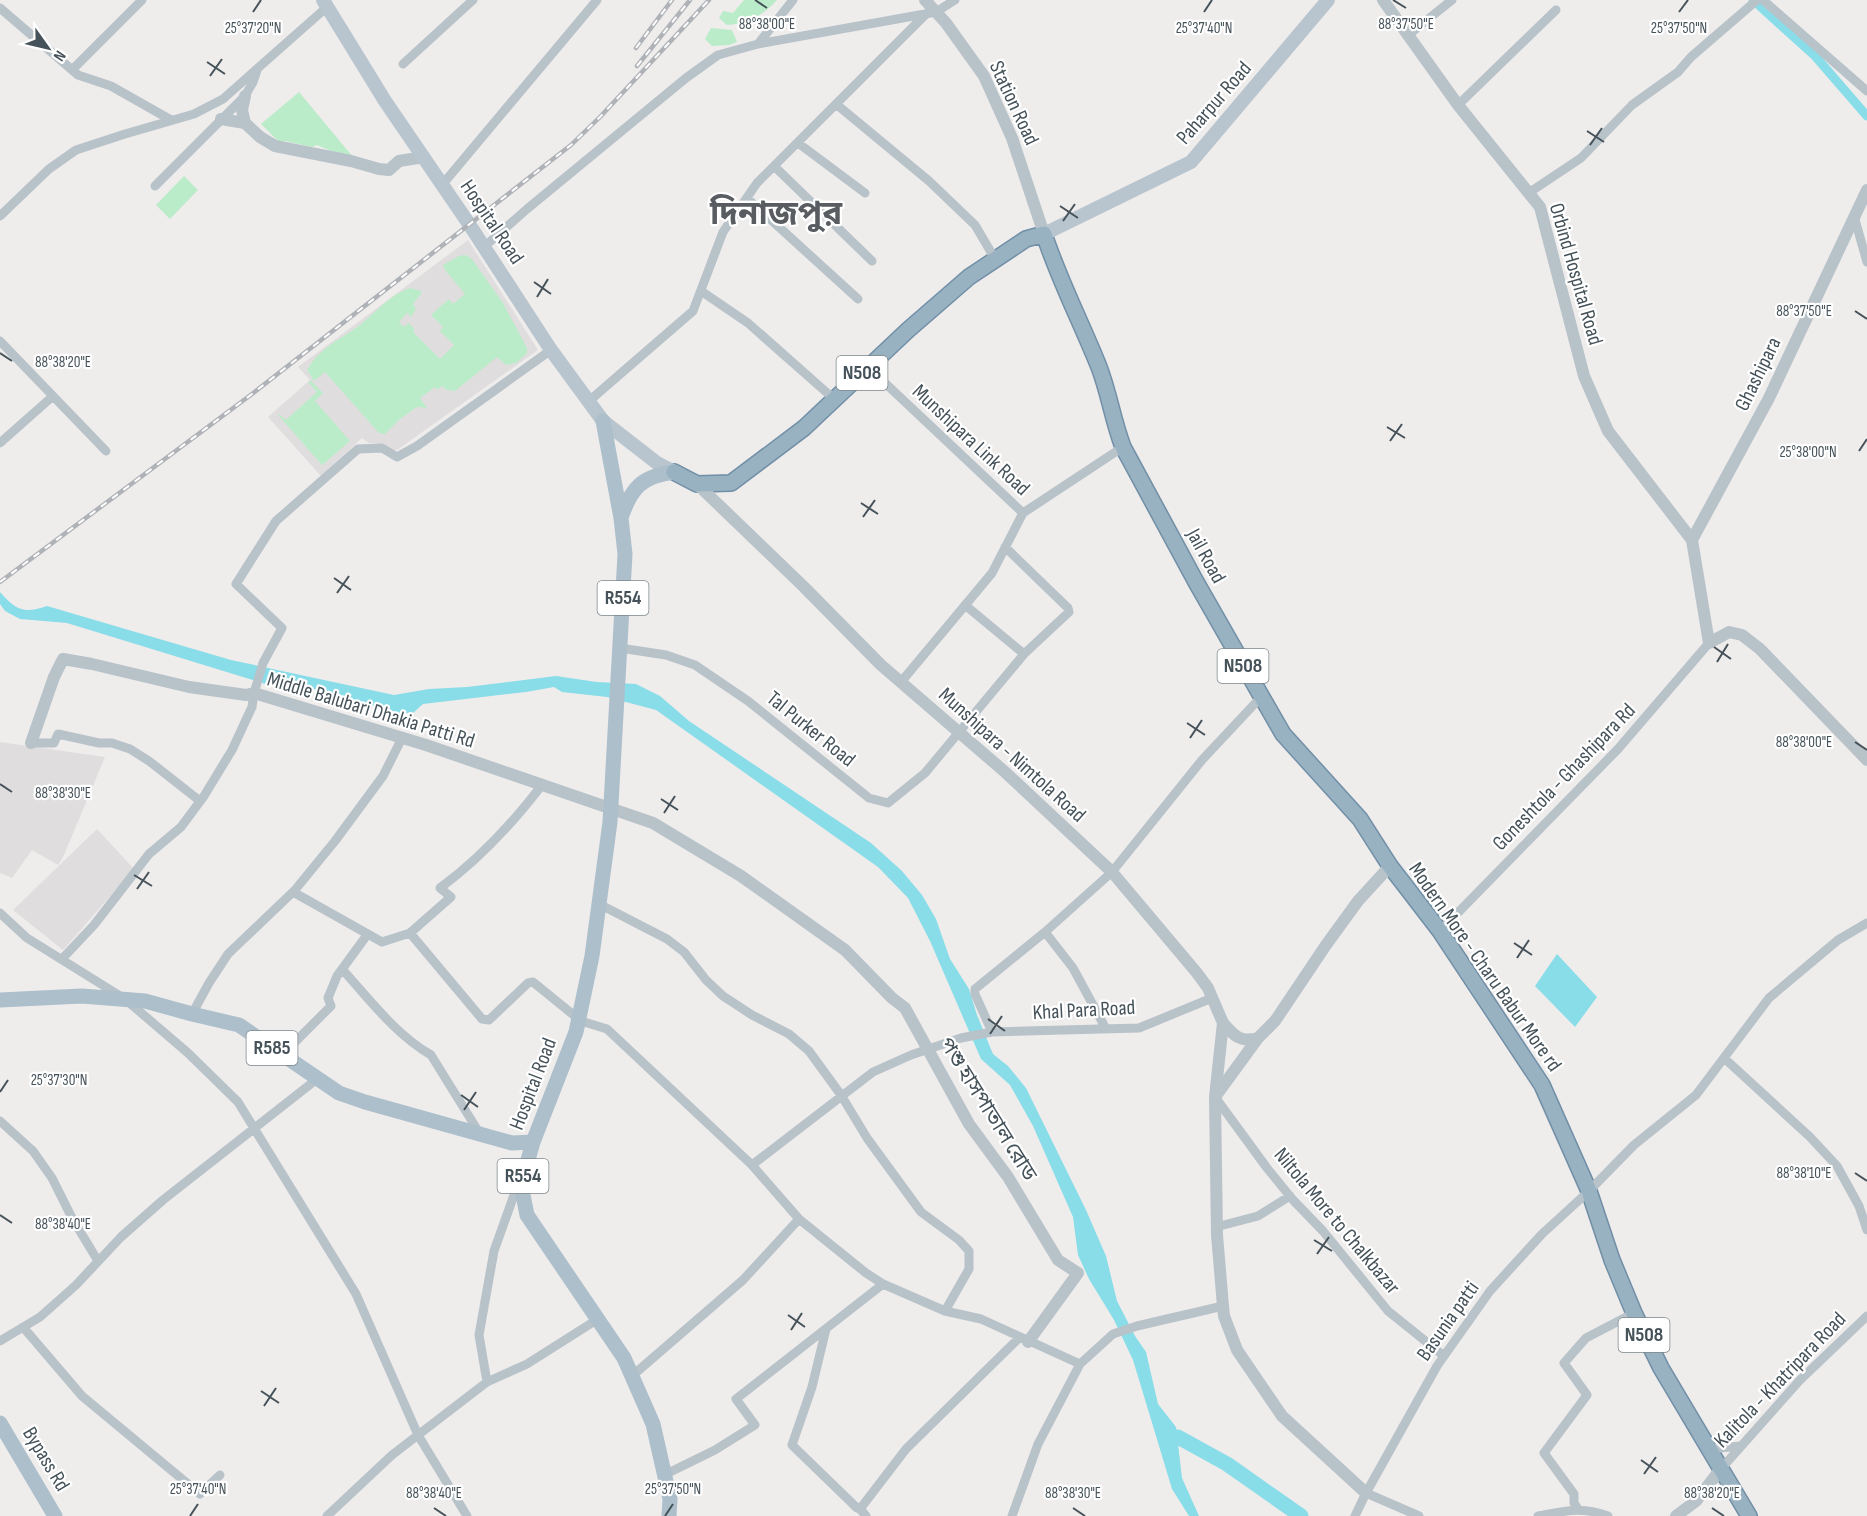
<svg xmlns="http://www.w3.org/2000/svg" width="1867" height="1516" viewBox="0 0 1867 1516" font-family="'Sofia Sans Condensed','Noto Sans Bengali',sans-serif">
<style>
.education{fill:#e0ddde}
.green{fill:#bbecc9}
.water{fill:#89dde8}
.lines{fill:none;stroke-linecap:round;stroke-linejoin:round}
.canal{stroke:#89dde8;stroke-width:9}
.river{stroke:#89dde8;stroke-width:15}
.trunk-casing{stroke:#718fa6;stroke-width:18}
.minor{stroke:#b8c2c9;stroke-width:9}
.tertiary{stroke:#b8c2c9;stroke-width:12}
.secondary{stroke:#b8c5ce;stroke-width:14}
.primary{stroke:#acbfcb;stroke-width:15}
.trunk{stroke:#98b2c2;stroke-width:15}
.rail-casing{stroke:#afb2b7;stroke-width:4.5}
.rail{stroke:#fff;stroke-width:2;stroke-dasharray:7;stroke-linecap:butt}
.ticks{fill:none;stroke:#455259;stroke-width:2}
.labels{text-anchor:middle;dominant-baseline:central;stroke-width:4.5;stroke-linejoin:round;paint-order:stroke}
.shield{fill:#fff;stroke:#7d868b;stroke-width:1.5}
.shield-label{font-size:20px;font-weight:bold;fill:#455259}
.street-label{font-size:21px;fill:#455259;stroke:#fff}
.town-label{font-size:33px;font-weight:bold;fill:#595d61;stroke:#fff}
.ticks-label{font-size:15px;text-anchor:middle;fill:#455259;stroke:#fff;stroke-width:4.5;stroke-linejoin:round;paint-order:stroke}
</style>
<rect width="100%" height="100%" fill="#efecec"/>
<path class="education" d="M468 240 538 350 397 450 394 451 381 444 369 443 362 438 321 476 268 417 310 380 298 367Z
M0 742 105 757 64 855 58 865 32 850 12 878 0 873Z
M97 829 134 869 63 950 13 910Z"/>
<path class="green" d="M744 0H777C764 15 747 24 727 25L719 18 723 11 733 13Z
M711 28 732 30 737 42 729 45 712 46 705 39Z
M299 92 353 157 344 153H336L317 145 312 147 285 141 279 142 261 124Z
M184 176 198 190 170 219 156 205Z
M466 255 472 259 503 303 527 348V353L516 363 506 365 497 357 455 391 447 390 442 386 437 390 435 387 420 398 427 408 417 407 400 419 385 434 379 433 325 372 314 381 307 370C321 346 341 340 361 324 376 312 391 294 410 288L421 291V294L413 304 416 309 411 317 407 313 399 322 404 327 409 323 415 330 413 332 440 359 454 345 440 331 443 327 431 315 449 299 453 304 465 294 445 270 443 265 459 256Z
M310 380 323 393 315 401 350 441 322 465 278 415 279 414 286 420 317 392 308 382Z"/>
<path class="water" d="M0 592C16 610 23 614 47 606L231 660 394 695 429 689 467 687 556 676 597 682 636 684 660 696 689 721 871 843 902 871 922 895 936 919 950 959 969 989 977 1015 993 1054 1008 1066 1026 1088 1086 1210 1106 1256 1117 1301 1135 1336 1146 1352 1158 1404 1176 1427 1182 1478 1199 1516H1189L1172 1489 1133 1360 1114 1320 1089 1279 1078 1255 1073 1217 1033 1126 1010 1085 981 1059 930 941 908 898 878 867 656 710 607 697 562 692 554 687 526 692 423 704 413 713H400L288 682 269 685 67 623 20 619 5 611 0 604Z
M1557 954 1597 997 1575 1027 1535 986Z"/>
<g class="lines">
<path class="canal" d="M1753 0 1815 56 1867 116"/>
<path class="river" d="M1178 1437 1227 1464 1301 1516"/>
<g class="trunk-casing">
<path id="trunk" d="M674 472 697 484 731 483 804 428 908 330 969 277 1026 239 1044 234C1059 280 1081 322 1099 367 1109 393 1113 421 1123 447L1196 582 1283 734 1360 819 1390 866 1440 931 1542 1085 1589 1191 1612 1260 1634 1313 1661 1368 1749 1516"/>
</g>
<path class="minor" d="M1763 0 1867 91
M0 8 78 75 111 86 171 120
M1407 36 1452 0
M758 44 936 12 955 0
M403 64 473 0
M72 70 142 0
M836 104 929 181 975 225 995 259
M1458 105 1556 10
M798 143 865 193
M774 166 872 261
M442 185 597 0
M155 186 245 96 253 82 257 70
M1530 192 1581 158 1632 105 1678 72 1691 57 1757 0
M747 198 858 299
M0 216 49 169 76 150 125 134 194 114 223 99 327 7
M1854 216 1867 262
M484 247 527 209 686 78 718 55 758 44 793 0
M701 291 748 323 834 399
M0 341 106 451
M868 367 1023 513
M589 401 693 311 723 232 757 183 926 14
M0 443 53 396
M965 605 1024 654
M620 648 666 655 695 665 748 701 869 798 888 803 925 773 1024 654 1069 612 1068 608 1005 547
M901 682 992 573 1023 513 1123 447
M31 743H54L58 734 99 743H112L130 749 149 761 200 801
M293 892 382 942 410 933 482 1019 489 1020 528 983 533 982 581 1021 607 1029 752 1165 799 1219 866 1273 883 1284 945 1311 981 1319 1080 1364
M599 904 667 939 684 952 706 980 723 996 752 1015 789 1034 809 1051 841 1095 867 1138 921 1212 959 1240 969 1251V1269L945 1311
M0 913 27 938 125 999 188 1053 238 1102 356 1294 418 1435 467 1516
M1440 931 1618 749 1709 643
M410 933 451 897 440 888C480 859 512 824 542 785
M62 959 94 925 149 854 181 827 204 796 232 750 252 707 254 693 263 663 282 628 236 584 276 521 358 449 382 448 397 457 417 446 551 350
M342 969C369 999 396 1035 431 1055L480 1134
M192 1014 209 983 228 954 295 890 335 841 383 776 402 738
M1106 1029 1073 968 1045 932 1112 872 1202 760 1261 697
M992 1032 975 994V989L1045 932
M282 1055 331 1006 328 998 337 976 367 935
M1724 1058 1810 1137 1837 1166 1859 1206 1867 1230
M1215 1097 1267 1168 1293 1200 1323 1231 1388 1311 1444 1356
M0 1121 33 1151 52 1178 72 1218 98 1261
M752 1165 873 1072 911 1055 961 1038 992 1032 1139 1028 1212 998
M1216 1227 1258 1216 1290 1196
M23 1327 82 1396 200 1494 220 1475
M826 1329 812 1387 792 1445 857 1508 860 1509
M0 1341 40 1317 76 1285 121 1237 163 1200 317 1079
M632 1376 743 1280 799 1219
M487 1382 479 1335 494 1251 519 1181
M1708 1449 1741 1446
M1720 1470 1799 1381 1867 1316
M664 1475 715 1450 755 1425 736 1399 883 1284
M1366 1493 1419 1516
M1578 1509 1574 1503V1494L1544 1453 1587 1395 1564 1363 1586 1338 1634 1313
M327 1516 392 1455 487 1382 527 1364 598 1319
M866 1516 860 1509 906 1449 1019 1338
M1012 1516 1038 1444 1080 1364 1113 1334 1137 1326 1223 1306
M1355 1516 1366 1493 1437 1366 1490 1291 1542 1234 1589 1191 1634 1145 1696 1095 1769 998 1838 940 1867 923
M1538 1516C1565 1511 1581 1506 1608 1516"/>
<path class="tertiary" d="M925 0 946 23 984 76 1012 138 1044 234
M1383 0 1458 105 1540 207 1584 376 1608 431 1692 540 1709 643 1729 632 1742 635 1760 649 1867 760
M245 96 242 110 245 123
M221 119 245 123 260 137 275 146 351 161 379 169 389 170 399 161 424 157
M697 484 803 586 881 665 1005 772 1112 872 1197 973 1208 988 1223 1023 1215 1097
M1692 540 1769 398 1867 190
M31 743 54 677 63 659 92 664 189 687 246 695 254 693 426 745 653 823 741 876 845 950 892 998 905 1008 969 1124 1008 1177 1058 1260 1078 1273 1028 1342
M1223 1023C1234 1036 1241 1043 1258 1038
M1366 1493 1282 1416 1237 1350 1224 1316 1223 1306 1217 1235 1215 1097 1258 1038 1275 1021 1326 945 1358 901 1390 866
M1676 1516 1696 1501 1720 1470"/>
<path class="secondary" d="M323 0 385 101 469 224 551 350 603 421 657 463 674 472
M1044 234 1191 162 1328 0"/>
<path class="primary" d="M603 421 621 518 625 554 610 822 592 956 576 1032 533 1142 521 1185 527 1215 624 1358 653 1424 670 1499 669 1516
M621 518C631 488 642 476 674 472
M0 1000 82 996 145 1001 192 1014 239 1025 339 1093 365 1102 512 1143 533 1142
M0 1423 55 1516"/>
<use href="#trunk" class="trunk"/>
<g class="rail-casing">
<path id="rail" d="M636 48 672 0
M637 66 690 0
M0 582 252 394 571 145 600 117 709 0"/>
</g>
<use href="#rail" class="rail"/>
</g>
<path class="ticks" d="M755 0 767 8M1393 0 1406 8M253 12 261 0M1204 12 1212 0M1679 12 1688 0M207 62 225 74M210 76 222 59M1587 131 1604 142M1590 145 1602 128M1060 206 1078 218M1063 221 1075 204M534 282 551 294M537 297 548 279M1855 311 1867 319M0 353 12 361M1387 427 1405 438M1390 441 1402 424M1859 451 1867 439M861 503 878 514M863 517 875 500M334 578 351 590M337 593 349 576M1714 647 1731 659M1717 662 1728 644M1187 723 1205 735M1190 738 1202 720M1855 742 1867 750M0 784 12 792M661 799 678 810M664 813 675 796M134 875 152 886M137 889 149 872M1514 943 1532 955M1517 958 1529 940M988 1019 1005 1031M990 1034 1002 1016M0 1092 8 1080M461 1095 478 1107M464 1110 476 1092M1855 1173 1867 1181M0 1215 12 1223M1314 1240 1332 1251M1317 1254 1329 1237M788 1315 805 1327M791 1330 802 1313M261 1391 279 1403M264 1406 276 1388M1641 1460 1658 1472M1644 1474 1656 1457M434 1508 446 1516M1073 1508 1085 1516M1712 1508 1724 1516M190 1516 198 1504M665 1516 673 1504"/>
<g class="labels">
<g class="shield">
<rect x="836.5" y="356" width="51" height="34" rx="4.5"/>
<rect x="597.5" y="581" width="51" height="34" rx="4.5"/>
<rect x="1217.5" y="649" width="51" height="34" rx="4.5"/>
<rect x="246.5" y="1031" width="51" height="34" rx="4.5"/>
<rect x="497.5" y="1159" width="51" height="34" rx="4.5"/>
<rect x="1618.5" y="1318" width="51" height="34" rx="4.5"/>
</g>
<g class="shield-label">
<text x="862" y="373">N508</text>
<text x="623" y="598">R554</text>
<text x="1243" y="666">N508</text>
<text x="272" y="1048">R585</text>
<text x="523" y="1176">R554</text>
<text x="1644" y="1335">N508</text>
</g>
<g class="street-label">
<text transform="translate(1014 103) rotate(65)">Station Road</text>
<text transform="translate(1214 103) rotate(-49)">Paharpur Road</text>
<text transform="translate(492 222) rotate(56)">Hospital Road</text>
<text transform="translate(1576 274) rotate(74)">Orbind Hospital Road</text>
<text transform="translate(1758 374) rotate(-64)">Ghashipara</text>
<text transform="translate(971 440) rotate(43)">Munshipara Link Road</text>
<text transform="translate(1206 556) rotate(61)">Jail Road</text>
<text transform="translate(371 710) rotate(17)">Middle Balubari Dhakia Patti Rd</text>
<text transform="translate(811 729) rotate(39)">Tal Purker Road</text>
<text transform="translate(1012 755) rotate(42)">Munshipara - Nimtola Road</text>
<text transform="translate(1564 777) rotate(-46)">Goneshtola - Ghashipara Rd</text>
<text transform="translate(1485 967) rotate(55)">Modern More - Charu Babur More rd</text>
<text transform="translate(1084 1010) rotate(-3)">Khal Para Road</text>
<text transform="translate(533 1084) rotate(-69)">Hospital Road</text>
<text transform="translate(988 1109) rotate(58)">পশু হাসপাতাল রোড</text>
<text transform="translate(1337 1221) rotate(50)">Niltola More to Chalkbazar</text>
<text transform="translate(1448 1321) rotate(-55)">Basunia patti</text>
<text transform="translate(1780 1380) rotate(-46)">Kalitola - Khatripara Road</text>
<text transform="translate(46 1459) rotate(59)">Bypass Rd</text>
</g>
<g class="town-label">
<text x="776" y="214">দিনাজপুর</text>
</g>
</g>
<g class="ticks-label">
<text x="767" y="29">88°38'00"E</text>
<text x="1406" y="29">88°37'50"E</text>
<text x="253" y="33">25°37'20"N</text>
<text x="1204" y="33">25°37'40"N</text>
<text x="1679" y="33">25°37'50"N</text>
<text x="1804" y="316">88°37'50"E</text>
<text x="63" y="367">88°38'20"E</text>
<text x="1808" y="457">25°38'00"N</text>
<text x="1804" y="747">88°38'00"E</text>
<text x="63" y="798">88°38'30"E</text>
<text x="59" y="1085">25°37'30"N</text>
<text x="1804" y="1178">88°38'10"E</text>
<text x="63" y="1229">88°38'40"E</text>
<text x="198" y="1494">25°37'40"N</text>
<text x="673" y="1494">25°37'50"N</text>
<text x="434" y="1498">88°38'40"E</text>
<text x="1073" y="1498">88°38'30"E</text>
<text x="1712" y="1498">88°38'20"E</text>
</g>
<g transform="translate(48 48) rotate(124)" stroke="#ffffff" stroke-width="4.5" paint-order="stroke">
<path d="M0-4.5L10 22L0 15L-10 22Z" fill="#455259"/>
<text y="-9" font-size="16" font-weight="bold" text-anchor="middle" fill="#455259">N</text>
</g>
</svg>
